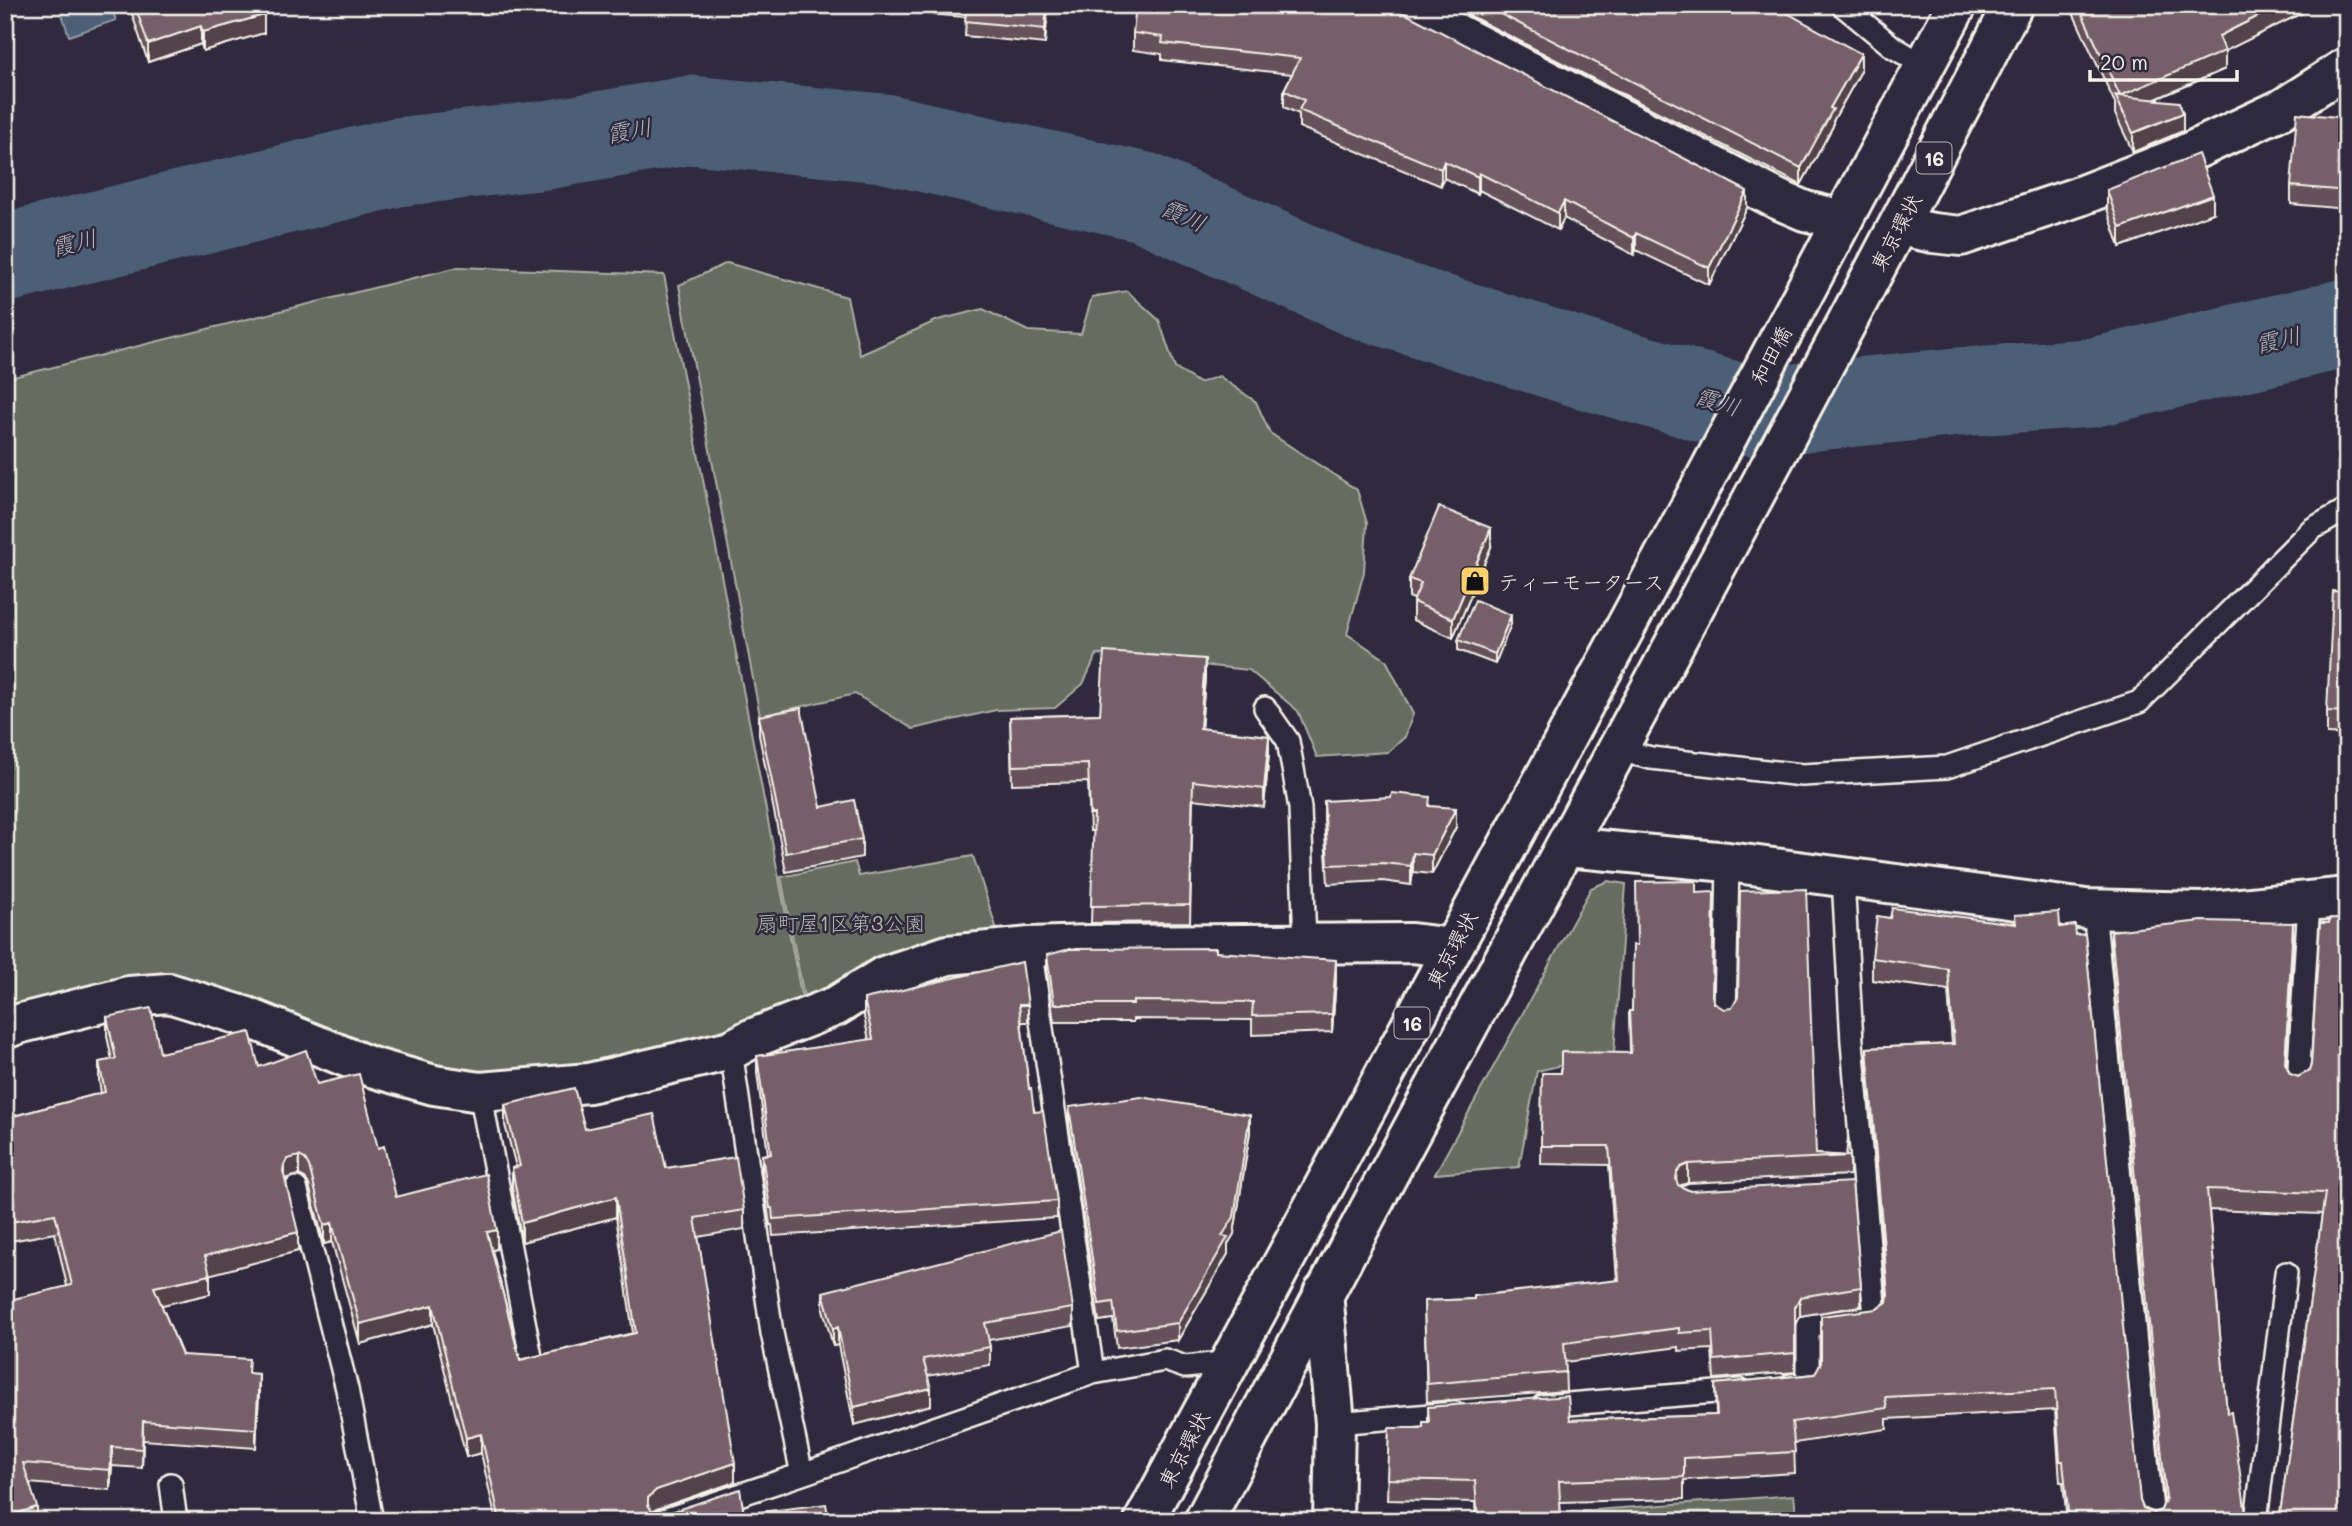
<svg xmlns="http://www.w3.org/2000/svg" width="2352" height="1526" viewBox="0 0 2352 1526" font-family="Mali,'Klee One',sans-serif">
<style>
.green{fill:#666c5f;stroke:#adaea4;stroke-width:2}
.water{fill:#4c6077;stroke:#8f9aa4;stroke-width:2}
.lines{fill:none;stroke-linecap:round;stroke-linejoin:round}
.river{stroke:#4c6077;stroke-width:89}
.lane-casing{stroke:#f4f1e8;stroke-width:26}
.street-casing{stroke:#f4f1e8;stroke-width:44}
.highway-casing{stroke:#f4f1e8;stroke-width:44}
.lane{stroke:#2f2a3d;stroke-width:21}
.street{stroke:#2f2a3d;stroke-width:38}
.highway{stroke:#2f2a3d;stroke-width:38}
.wall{fill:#65515a;stroke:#f4f1e8;stroke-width:2}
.shaded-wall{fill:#53424a;stroke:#f4f1e8;stroke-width:2}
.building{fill:#765e69;stroke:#f4f1e8;stroke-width:2}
.labels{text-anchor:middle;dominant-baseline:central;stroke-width:5;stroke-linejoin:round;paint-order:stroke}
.shield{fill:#2f2a3d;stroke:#b9b5b5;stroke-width:2}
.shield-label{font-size:19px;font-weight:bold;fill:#f4f1e8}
.street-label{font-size:21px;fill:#f4f1e8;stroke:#2f2a3d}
.poi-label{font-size:21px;fill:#f4f1e8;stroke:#2f2a3d;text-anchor:start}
.park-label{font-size:21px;fill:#b4b5aa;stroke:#2f2a3d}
.water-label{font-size:23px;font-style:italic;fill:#b1b7bb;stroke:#2f2a3d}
</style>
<rect width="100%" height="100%" fill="#2f2a3d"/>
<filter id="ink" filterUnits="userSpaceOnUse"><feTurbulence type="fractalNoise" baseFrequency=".0143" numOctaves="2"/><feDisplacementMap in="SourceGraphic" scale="14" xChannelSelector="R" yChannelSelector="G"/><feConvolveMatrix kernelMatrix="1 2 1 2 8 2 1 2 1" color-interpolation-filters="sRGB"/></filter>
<g filter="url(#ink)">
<path class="green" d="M727 263 847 297 860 355 938 320 983 309 1028 331 1081 334 1092 297 1127 291 1159 320 1175 368 1199 383 1219 376 1256 402 1270 433 1357 490 1367 523 1364 572 1347 634 1386 660 1413 714 1405 737 1388 752 1317 757 1298 711 1249 670 1097 654 1083 684 1055 708 996 710 913 729 855 694 760 716 679 285Z
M458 267 664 275 802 999 710 1037 527 1079 424 1067 178 976C123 967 57 997 5 1013V379Z
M973 856 997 930 979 932 887 955 829 987 804 997 781 877 855 862 859 876Z
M1608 881 1626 884 1614 1053 1537 1071 1519 1167 1435 1174 1591 888Z
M1794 1495 1797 1521H1583V1511Z"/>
<path class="water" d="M59 5H110L116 20 69 36Z"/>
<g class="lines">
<path class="river" d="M5 258 397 162 546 145 691 120 883 138 1144 197 1358 293 1587 365 1755 412 1958 392 2090 383 2347 323"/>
<g class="lane-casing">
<path id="lane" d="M1842 5 1893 47 1925 66
M1265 708 1288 741 1300 808 1305 942
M1618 750 1651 758 1802 775 1947 767 2139 702 2312 529 2347 509
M2094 909 2153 1521
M1030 947 1093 1373
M1725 1015 1728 862
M731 1050 772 1333 802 1474
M2298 1085 2309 901
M480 1092 531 1357
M296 1188 347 1389 372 1521
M1791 1385 1808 1384V1326L1875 1317 1852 1042 1843 878
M1543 1406 1741 1390
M1335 1423 1455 1413
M171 1484 176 1521
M661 1521 802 1474 1093 1373 1165 1360 1185 1367 1230 1362
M2256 1521 2286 1273"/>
</g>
<g class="street-casing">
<path id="street" d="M1401 5 1777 199 1805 211 1843 220
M1900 226 1933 233 1961 236 2077 197 2177 158 2282 109 2347 67
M1566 847 1728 862 2086 909 2202 912 2347 897
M5 1029 18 1024 129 996 169 993 247 1017 371 1067 434 1085 480 1092 589 1083 731 1050 751 1039 836 1006 884 976 948 955 1030 947 1089 945 1412 943 1452 948
M1323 1293 1335 1423 1333 1521"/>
</g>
<g class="highway-casing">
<path id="highway" d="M1144 1521 1680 526 1957 5
M1204 1521C1470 1013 1751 514 2013 5"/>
</g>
<use href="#lane" class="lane"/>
<use href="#street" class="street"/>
<use href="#highway" class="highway"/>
</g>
<path class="wall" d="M129 5H261L264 33 203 51 201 44 148 62Z
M862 5H1048L1045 44 965 36 966 17 862 9Z
M1449 5H1777L1861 71 1833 121V126L1801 185Z
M2073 5H2318L2225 51V69L2156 99 2183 131 2133 152 2115 114V103L2073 13Z
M1391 7 1747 208 1709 285 1636 250 1634 255 1564 218 1558 230 1479 190 1478 194 1444 178 1441 186 1299 127V114L1284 107V90L1292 74 1162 60V54L1133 50V33Z
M2347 118V209L2291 204V186Z
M2107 190 2213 213 2120 247 2107 209Z
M1491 547 1453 638 1413 620V602L1414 599 1409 597V579Z
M2347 592V735L2327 734V711Z
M1511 624 1495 664 1458 650V640Z
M1205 677 1201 728 1269 753 1264 807 1193 799 1190 922 1091 923 1094 831H1090L1088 782 1012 784 1010 717 1100 714Z
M759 716 821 807 862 839V857L786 872 759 735Z
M1324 801 1430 806 1456 827 1432 874 1413 872 1411 885 1383 881 1328 884 1324 819Z
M1696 893 1714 1003 1816 1154 1850 1156V1175L1688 1183 1681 1186 1861 1287V1306L1800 1316 1795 1326V1372L1714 1379 1712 1349 1679 1351V1347L1565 1362 1566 1391 1427 1402 1424 1301 1474 1299 1617 1281 1609 1165 1541 1164 1542 1073H1561L1630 1053 1629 1011H1632L1637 945Z
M2015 915 2060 927 2140 1501 2143 1508 2154 1513 2161 1510 2164 1502 2111 952V931L2293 944 2286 1065 2290 1074 2298 1077 2309 1071 2311 1065 2320 923 2347 1521H2280V1514L2322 1214 2209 1210 2227 1413 2247 1521H2067L2063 1482H2060L2055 1410 1887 1419V1429L1794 1443 1795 1473 1684 1480V1499L1560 1502 1561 1521H1476L1475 1502 1387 1500 1389 1428H1423L1428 1422V1407L1570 1420 1716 1415 1715 1384 1815 1374 1877 1309 1887 1301 1867 1069V1048L1952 1044 1948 990 1872 980V958L1890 918 2015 923Z
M1216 952 1336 979 1332 1032 1252 1035V1020L1133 1019V1022H1054L1047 973V955Z
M864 999 1028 1005V1022H1021L1029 1089 1057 1201V1218L773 1236 772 1225H770L762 1172V1155L768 1154 757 1073V1056L869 1040 864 1017Z
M107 1017 160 1053 259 1067 317 1084 378 1148 396 1197 497 1249 492 1250 520 1360 633 1333 616 1217 522 1242 512 1187V1168L516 1167 505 1125V1105L585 1129 666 1168 744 1210V1229L698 1237 735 1482 656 1509 653 1512 658 1514H744L829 1521H496L481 1453 466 1457 433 1324 360 1344 332 1242 324 1244 309 1185 305 1178 299 1175 287 1178 286 1181 298 1251 210 1274V1294L161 1305 182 1355 249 1373 259 1393 256 1448 143 1440 142 1468 112 1466 110 1490 29 1483 37 1521H5L67 1286 55 1233 5 1242V1115L6 1118 101 1093 99 1081V1062L112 1060 107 1036Z
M1069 1107 1250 1132 1234 1234 1228 1244V1254L1178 1340 1117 1348 1113 1319 1099 1321 1069 1124Z
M823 1292 1073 1308V1326L988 1340 990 1347V1365L927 1376 931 1405 854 1425 838 1345 833 1346 823 1309Z"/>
<path class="shaded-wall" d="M1047 5H1048L1045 44V29Z
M2280 5H2318L2225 51V69L2123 113 2120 96 2219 36Z
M264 15V33L203 51V32Z
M201 26V44L148 62V44Z
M1861 54V71L1833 121V126L1801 185V168L1830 108Z
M2183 113V131L2133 152V133Z
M1444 161V178L1441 186V169Z
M1479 173V190L1478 194V177Z
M1747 191V208L1709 285V268Z
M2213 195V213L2120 247V228Z
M1564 201V218L1558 230V213Z
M1636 233V250L1634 255V238Z
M1491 528V547L1453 638V619Z
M1511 615V624L1495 664V654Z
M1205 659V677L1200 746V728Z
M1269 736V753L1264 807V789Z
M1456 808V827L1432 874V855Z
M1413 853V872L1411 885V866Z
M2293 923V944L2285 1084V1063Z
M1336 960V979L1332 1032V1014Z
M1250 1115V1132L1234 1234 1228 1244V1254L1178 1340V1323L1222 1236Z
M299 1156V1175L287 1178 284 1184V1165L287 1159Z
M1688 1164V1183L1681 1185 1677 1191 1676 1179 1677 1172 1681 1167Z
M616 1197V1217L522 1242V1223Z
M332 1223V1242L324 1244V1225Z
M497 1230V1249L487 1251V1232Z
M298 1232V1251L205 1276V1256Z
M210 1275V1294L154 1307V1287Z
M1800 1297V1316L1795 1326V1307Z
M433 1305V1324L360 1344V1324Z
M838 1327V1345L833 1346V1329Z
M259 1374V1393L256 1448V1429Z
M931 1388V1405L854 1425V1407Z
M143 1421V1440L142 1468V1449Z
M481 1434V1453L466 1457V1438Z
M112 1447V1466L110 1490V1470Z
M735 1463V1482L656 1509 648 1518V1498L656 1490Z
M37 1507V1521H5V1517Z"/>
<path class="building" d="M135 5H261L264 15 203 32 201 26 148 44Z
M967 5H1047L1045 29 965 21Z
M1136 5H1389L1747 191 1709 268 1636 233 1634 238 1564 201 1558 213 1479 173 1478 177 1444 161 1441 169 1299 110 1304 100 1284 90 1300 58 1162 43 1163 37 1133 33Z
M1483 5H1777L1785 9 1784 11 1861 54 1830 108 1833 109 1801 168Z
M2078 5H2280L2219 36 2225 51 2120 96 2179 102 2183 113 2133 133 2115 95 2120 96Z
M2297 113 2347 118V191L2291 186Z
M2198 154 2213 195 2120 228 2107 190Z
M1439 507 1491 528 1453 619 1413 602 1421 583 1409 579Z
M2333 591 2347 592V712L2327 711Z
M1475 600 1511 615 1495 654 1458 640Z
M1104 652 1205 659 1200 728 1269 736 1264 789 1193 781 1190 905 1091 906 1094 814H1090L1088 764 1012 766 1010 717 1100 714Z
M801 708 821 807 854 800 862 839 786 853 759 716Z
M1392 793 1430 797 1429 806 1456 808 1432 855 1413 853 1411 866 1383 863 1328 865 1324 801 1391 797Z
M1696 881V893L1714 892 1712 996 1714 1003 1724 1009 1732 1008 1738 997 1740 891 1806 889 1816 1154 1846 1156 1848 1137 1850 1156 1688 1164 1681 1167 1677 1172 1676 1179 1678 1185 1690 1191 1852 1182 1861 1287 1800 1297 1795 1307V1353L1714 1360 1712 1331 1679 1333V1328L1564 1343 1566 1372 1427 1384 1424 1301 1474 1299V1296L1619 1280 1609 1146H1541L1542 1073H1561V1052L1631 1053 1629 1011H1632L1633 945H1637L1636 882Z
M1892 908 2016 924 2015 915 2059 912 2060 927 2075 925 2076 935 2085 934 2140 1501 2143 1508 2154 1513 2161 1510 2166 1498 2111 931 2202 921 2293 923 2285 1063 2290 1074 2298 1077 2309 1071 2311 1065 2320 923H2329L2330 918 2347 919V1521H2328L2280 1514 2325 1193 2207 1189 2227 1413 2231 1412 2247 1521H2069L2063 1461H2060L2055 1389 1885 1397 1887 1408 1792 1422 1795 1452 1684 1458V1477L1559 1481 1561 1521H1478L1475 1481 1387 1479 1389 1428H1423V1422H1429L1428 1407 1568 1396 1570 1420 1717 1415 1715 1384 1815 1374 1821 1363V1316L1877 1309 1887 1302 1888 1295 1867 1048 1954 1044 1948 969 1872 958 1877 916 1890 918Z
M1216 948V952L1336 960 1332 1014 1252 1016 1253 1002 1133 1001V1004H1054L1047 955 1070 949Z
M1022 962 1028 1005H1019L1029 1089 1031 1088 1034 1112 1043 1111 1057 1201 773 1219 772 1208H770L762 1155 771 1154 757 1056 873 1039 864 999Z
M151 1008 160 1053 250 1032 259 1067 306 1050 317 1084 359 1074 378 1148 384 1146 396 1197 486 1174 497 1230 487 1232 520 1360 636 1333 616 1197 522 1223 512 1168 520 1166 505 1105 574 1088 585 1129 654 1114 666 1168 736 1157 744 1210 695 1218 735 1463 656 1490 648 1498V1505L652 1511 658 1514H665L740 1489 744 1514 826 1504 829 1521H500L481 1434 466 1438 433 1305 360 1324 332 1223 324 1225 309 1166 305 1159 299 1156 287 1159 284 1165 283 1171 298 1232 205 1256 210 1275 154 1287 182 1355 249 1359 248 1373 259 1374 256 1429 143 1421 142 1449 112 1447 110 1470 23 1463 37 1507 5 1517V1301L72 1285 55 1214 5 1223V1115L6 1118 105 1092 99 1062 116 1059 107 1017Z
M1141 1097 1250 1115 1234 1217 1222 1236 1228 1237 1178 1323 1117 1331 1113 1302 1099 1304 1069 1107Z
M1061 1231 1073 1308 985 1323 990 1347 923 1359 931 1388 854 1407 838 1327 833 1329 823 1292Z"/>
</g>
<defs>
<g id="shop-square" transform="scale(1.575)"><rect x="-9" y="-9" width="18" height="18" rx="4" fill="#ffd166" stroke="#2f2a3d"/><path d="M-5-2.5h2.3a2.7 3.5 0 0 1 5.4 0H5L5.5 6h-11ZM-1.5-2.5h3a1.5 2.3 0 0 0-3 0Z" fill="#111"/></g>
</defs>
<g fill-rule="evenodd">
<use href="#shop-square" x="1475" y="581"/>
</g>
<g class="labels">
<g class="shield">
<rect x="1916.5" y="142.5" width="35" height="31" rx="5"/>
<rect x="1394.5" y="1007.5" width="35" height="31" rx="5"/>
</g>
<g class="shield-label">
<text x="1934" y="158">16</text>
<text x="1412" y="1023">16</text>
</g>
<g class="street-label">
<text transform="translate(1895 232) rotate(-62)">東京環状</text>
<text transform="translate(1770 355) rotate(-62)">和田橋</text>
<text transform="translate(1451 949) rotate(-62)">東京環状</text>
<text transform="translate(1183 1449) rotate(-62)">東京環状</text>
</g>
<g class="poi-label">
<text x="1498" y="581">ティーモータース</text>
</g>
<g class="park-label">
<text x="841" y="922">扇町屋1区第3公園</text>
</g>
<g class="water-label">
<text transform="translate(629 130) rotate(-10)">霞川</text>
<text transform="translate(1184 215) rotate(24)">霞川</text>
<text transform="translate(74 242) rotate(-14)">霞川</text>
<text transform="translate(2278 339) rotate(-13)">霞川</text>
<text transform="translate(1718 401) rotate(17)">霞川</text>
</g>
</g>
<rect width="2352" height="1526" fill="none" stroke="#2f2a3d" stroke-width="28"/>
<rect x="14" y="14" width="2324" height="1498" fill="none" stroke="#f4f1e8" stroke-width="2.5" filter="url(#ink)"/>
<path d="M2090 70v10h147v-10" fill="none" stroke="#f4f1e8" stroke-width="3.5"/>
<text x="2100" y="70" font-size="21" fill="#f4f1e8" stroke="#2f2a3d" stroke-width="5" paint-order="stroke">20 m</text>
</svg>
